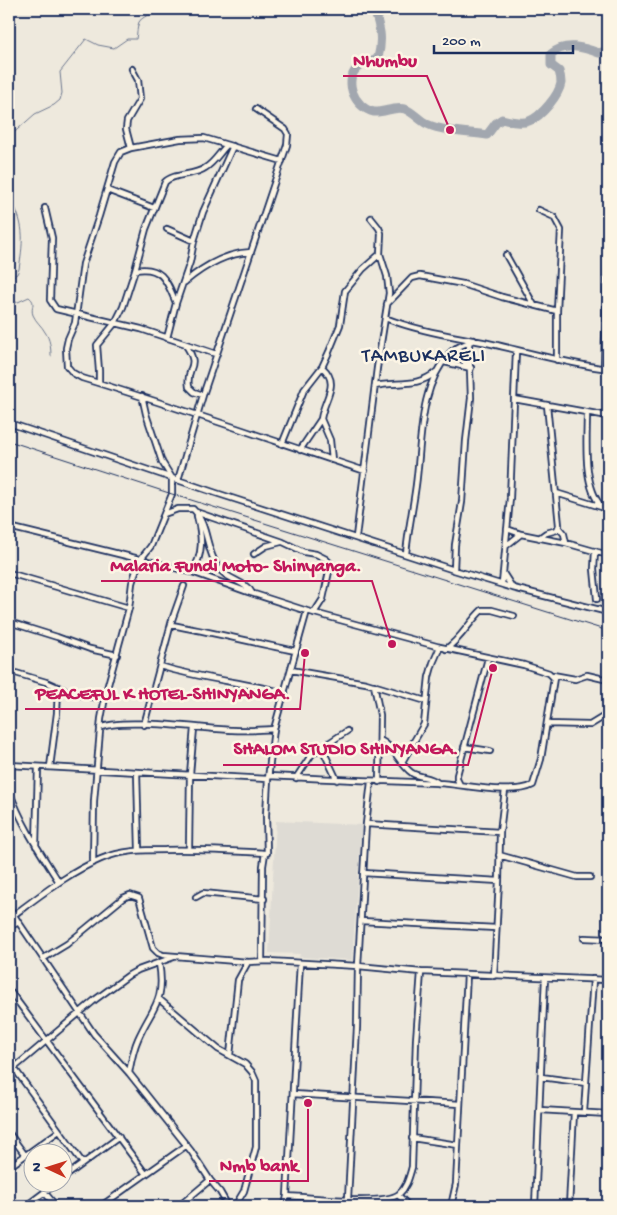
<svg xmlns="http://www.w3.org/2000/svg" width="617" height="1215" viewBox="0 0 617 1215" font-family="'Gochi Hand',sans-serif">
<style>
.built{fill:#dedbd4}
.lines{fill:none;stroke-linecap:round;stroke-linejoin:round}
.stream{stroke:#6c778f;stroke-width:1}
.river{stroke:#a2a7af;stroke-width:9}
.minor-casing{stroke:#1b2f5e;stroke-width:8}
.minor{stroke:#fcf5e5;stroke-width:4.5}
.rail{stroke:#1b2f5e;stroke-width:1}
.labels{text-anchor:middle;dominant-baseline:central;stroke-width:5;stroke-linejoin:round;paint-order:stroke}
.quarter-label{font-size:20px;letter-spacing:1px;fill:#1b2f5e;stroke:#fcf5e5}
.leader{fill:none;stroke:#c2185b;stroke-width:2}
.callout-dot{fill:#c2185b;stroke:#fcf5e5;stroke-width:2}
.callout-label{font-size:19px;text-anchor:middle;font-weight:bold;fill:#c2185b;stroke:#fcf5e5;stroke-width:5;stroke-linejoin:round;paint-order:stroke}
</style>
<rect width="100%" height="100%" fill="#eee9dd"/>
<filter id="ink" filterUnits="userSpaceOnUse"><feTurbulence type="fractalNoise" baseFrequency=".02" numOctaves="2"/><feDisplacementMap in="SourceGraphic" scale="10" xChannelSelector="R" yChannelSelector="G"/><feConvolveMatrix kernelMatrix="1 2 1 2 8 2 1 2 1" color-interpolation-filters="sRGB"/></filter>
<g filter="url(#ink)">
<path class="built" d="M276 821 362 825 352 960 299 957 300 954 269 953Z"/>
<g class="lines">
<path class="stream" d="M9 137 35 114 54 105 60 100 62 93 60 72 86 39 98 45 114 48 127 39H136C137 34 137 27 139 22 144 13 161 14 169 9
M9 195C25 225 24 237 19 269L17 274 9 278
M9 303 18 302 29 297C37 303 30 307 33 315 36 322 42 326 45 332 50 339 51 348 51 356"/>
<path class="river" d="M374 9C380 28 383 38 378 58 373 62 366 62 361 65 341 78 354 108 374 112 384 113 395 106 405 109 413 112 419 120 427 124 445 132 467 132 487 135L496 123 502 119C510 121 521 124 529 121 541 117 559 95 561 83 561 79 560 74 559 71L551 65V54C565 42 583 47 599 53L608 50"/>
<g class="minor-casing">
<path id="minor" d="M131 148 126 129 127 121 140 99 138 80 132 69
M282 161 204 138 180 139 131 148 121 152 115 162 99 216 83 264 75 323 68 339 66 348 67 366 73 373 82 378C177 407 271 440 365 471
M107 190 154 208
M45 208 52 238 50 300 56 309 141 329 216 354
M539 210 554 217 561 230 557 311V360
M167 229 194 241
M506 255 534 305
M135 270C162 265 167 281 176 303
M185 282C204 266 226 253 251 252
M387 304 412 278 420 276 463 284 502 297 557 311
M385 318C421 332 455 336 492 344 531 353 569 364 608 369
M167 338 176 303 190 262 194 241 203 212 233 146
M185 344C202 369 185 365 189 387L194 392 203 395
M456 348 468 367
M444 362 471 368
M322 367C341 384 324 398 321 419L330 440 332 460
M604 368 608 243
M99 383V371L97 345 115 323 123 307 135 270 146 229 165 182C173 173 194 176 205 168 214 163 220 152 227 145
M375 386C397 381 417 388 436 372
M514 399 608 416
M587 412C587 440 582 485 602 507
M9 423 216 493 454 570 513 588 608 612
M282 444 304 390 322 367 329 352 340 325 345 291 363 269 380 254
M300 450 321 419
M178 480 203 395 287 145 288 134 285 129 256 109
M556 493 608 509
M196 512 283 542 304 552 316 554 326 559 331 564 330 567 323 599 314 613
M164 514 178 509H193C209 525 205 549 218 567 226 580 246 581 252 593
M9 527 192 572 248 592 307 611 440 647 524 665 549 673 554 678 541 759 533 785C513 796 462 784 438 783 381 781 325 779 269 776
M559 528 564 534 566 543
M507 529 521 534
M356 537 377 368 389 293 387 276 380 254 381 233 379 228 371 218
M539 538 546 533 557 530 559 525 547 405
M506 546 521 534 566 543 608 555
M595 551 594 569 597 599
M254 554 266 546 281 542
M406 554C408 531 413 508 416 485 422 441 418 388 450 353 456 346 466 344 474 340
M454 570 455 545 462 502 466 441 471 398 469 343
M192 572C204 554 202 536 197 516
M9 573 129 608
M503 573 512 587
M502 584 510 498 516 351
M9 622 57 637 90 649 117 655
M171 625C213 632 254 643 296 651
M446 649C461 639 469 622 482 610H492L514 616
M160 666C201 679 244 682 285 693
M291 670 366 683 426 701
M9 671 46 682 71 693 105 699
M553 675 575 679 587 675 608 680
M374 685 380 715 379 782
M547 724 590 725 608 714
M144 725 172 620 184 586
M100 728C120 717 205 729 232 730 246 731 260 730 274 729
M380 740C395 747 399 764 412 773 420 778 430 776 438 783
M464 747 490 751
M322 748 337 780
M402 762 424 724 429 677 433 663 440 647
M9 765 268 779
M50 767 57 713 58 687
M137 772 139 850
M296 778 312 754 347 731
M460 785 457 779V775L488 658
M9 790C21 824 40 852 59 882
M366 824 500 832
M36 846 38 767
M189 849 190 774 194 728
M499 855 577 877H590
M93 863 94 801 101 719 106 692 129 608 132 583 136 571 140 560 151 546 172 494V478L162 462 146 414 142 396
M363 873 499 881
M196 897 203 893 264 899
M9 908 94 1034 129 1073 191 1151 210 1180 220 1192 228 1206
M15 914C42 894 70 872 101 859 122 850 144 850 165 850 199 849 231 851 265 853
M361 921 496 928
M9 927 19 922
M584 938 608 939
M44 958 67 944 123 898 130 895 139 898 153 948 158 953 163 955 248 962 268 961 358 966 421 972 608 980
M262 961 263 866 265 853H267L266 815 268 779 274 729 307 611
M494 976 499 881 500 832 505 790
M9 990 145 1173
M159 999 218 1049 245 1064 252 1072 256 1081V1147L244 1191 235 1206
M230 1055 238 980 248 962
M9 1061 82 1162
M14 1068 96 999 129 975 138 970 174 957
M129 1073C131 1062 133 1050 138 1039 152 1007 166 1002 159 963
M541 1077 586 1083
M293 1094 460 1104
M540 1110 608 1114
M584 1112 593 979
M9 1133 25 1155
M412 1138 458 1145
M9 1167 59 1131
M62 1179 119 1137
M45 1193 56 1206
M398 1195 409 1206
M287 1196C309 1197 384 1206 399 1194 407 1187 409 1177 412 1167L416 1040 421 972
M348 1199 357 1027 358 966 366 824 371 782
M26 1206 58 1182
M101 1206 187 1145
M179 1206 210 1180
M285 1206 287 1196 300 963
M451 1206 456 1184 467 974
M535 1206 545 978
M569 1206 574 1112"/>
</g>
<use href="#minor" class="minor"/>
<path class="rail" d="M9 441 172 494 608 631"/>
</g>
</g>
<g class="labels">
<g class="quarter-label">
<text x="424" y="357">TAMBUKARELI</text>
</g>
</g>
<path class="leader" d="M450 130L427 76H343M392 644L372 581H101M305 653L300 709H25M493 668L468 765H223M308 1103L308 1181H209"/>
<g class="callout-dot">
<circle cx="450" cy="130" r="5"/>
<circle cx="392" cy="644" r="5"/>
<circle cx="305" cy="653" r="5"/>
<circle cx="493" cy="668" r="5"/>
<circle cx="308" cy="1103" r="5"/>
</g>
<g class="callout-label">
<text x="385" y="66">Nhumbu</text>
<text x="236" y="571">Malaria Fundi Moto- Shinyanga.</text>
<text x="163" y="699">PEACEFUL K HOTEL-SHINYANGA.</text>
<text x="346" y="754">SHALOM STUDIO SHINYANGA.</text>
<text x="259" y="1171">Nmb bank</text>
</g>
<rect width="617" height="1215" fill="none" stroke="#fcf5e5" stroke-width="30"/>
<rect x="15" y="15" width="587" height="1185" fill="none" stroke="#1b2f5e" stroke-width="2" filter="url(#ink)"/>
<g transform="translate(48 1168) rotate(274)"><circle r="24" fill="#fcf5e5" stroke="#a2a6af"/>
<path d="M0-4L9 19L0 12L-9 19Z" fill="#c8321e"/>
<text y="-8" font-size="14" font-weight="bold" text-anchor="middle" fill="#1b2f5e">N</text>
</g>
<path d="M434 45v8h139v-8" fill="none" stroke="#1b2f5e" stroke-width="2.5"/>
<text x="442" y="45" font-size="15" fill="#1b2f5e" stroke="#fcf5e5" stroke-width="4" paint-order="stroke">200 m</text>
</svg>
